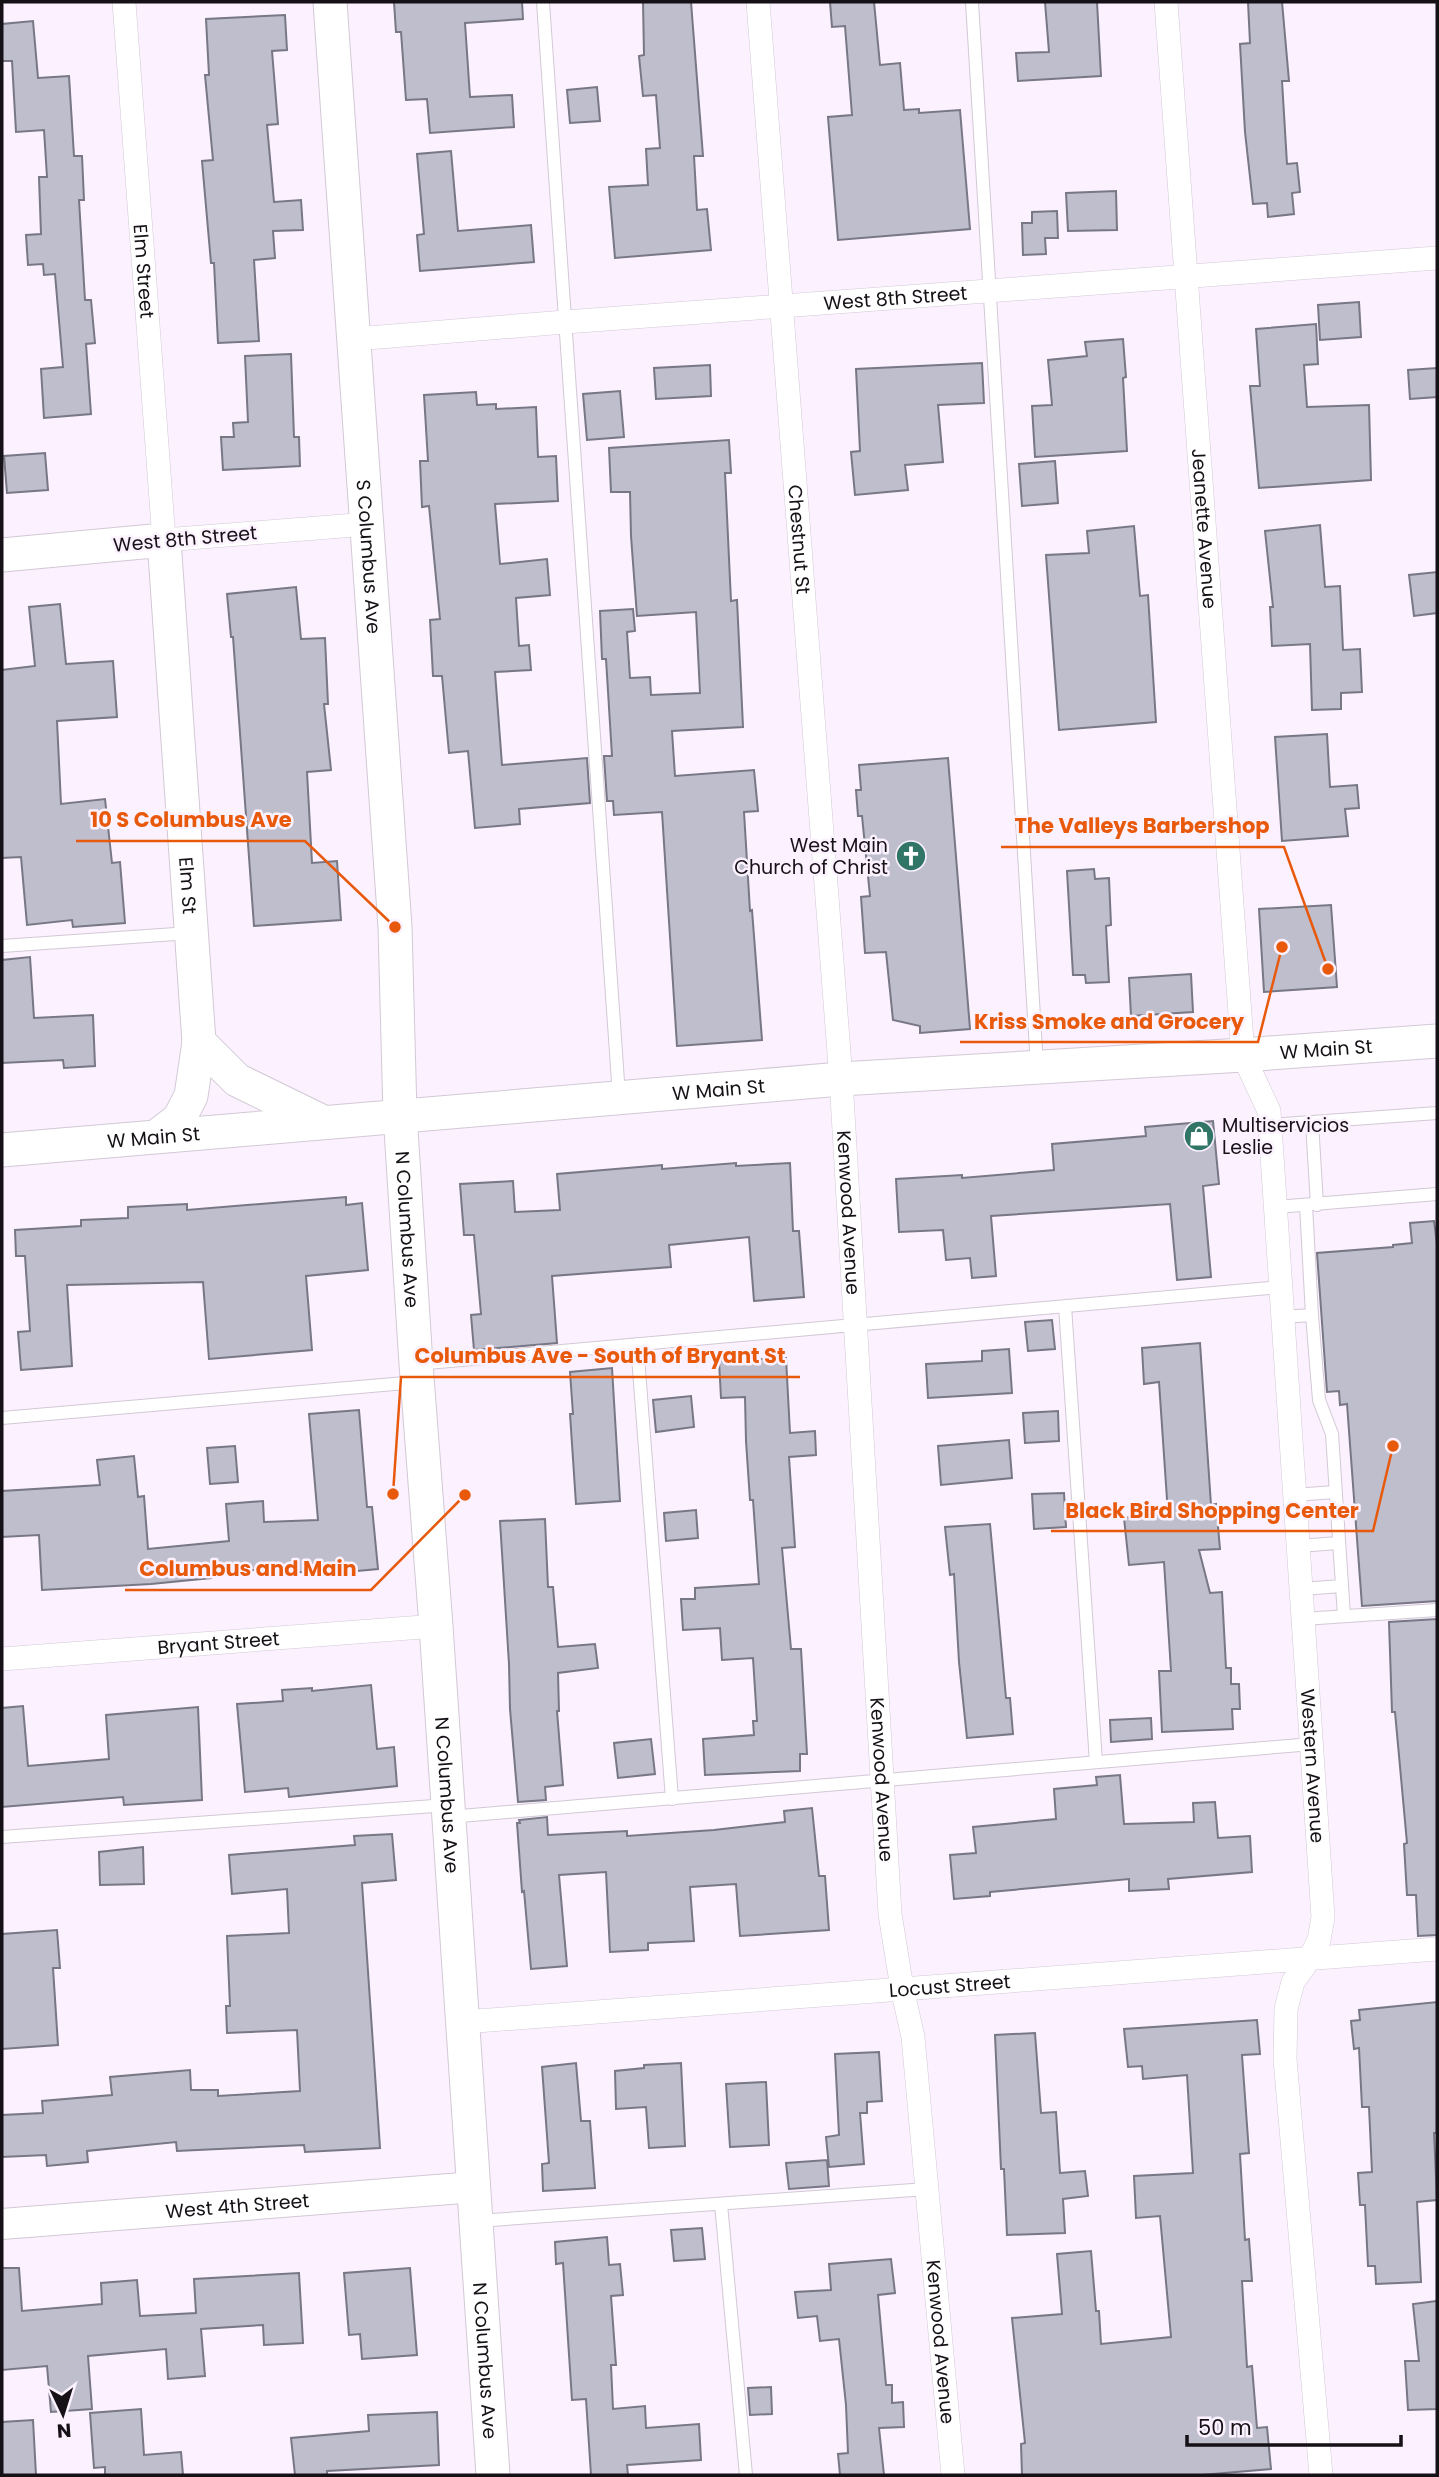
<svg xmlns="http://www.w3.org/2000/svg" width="1439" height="2477" viewBox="0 0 1439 2477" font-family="Poppins,sans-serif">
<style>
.building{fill:#bfbecd;stroke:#787785;stroke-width:2}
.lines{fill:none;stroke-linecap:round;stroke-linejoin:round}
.service-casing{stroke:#d2c9d5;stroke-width:14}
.minor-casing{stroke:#d2c9d5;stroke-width:24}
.tertiary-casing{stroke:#d2c9d5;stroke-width:32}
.secondary-casing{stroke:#d2c9d5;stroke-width:35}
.service{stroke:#fff;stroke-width:12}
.minor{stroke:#fff;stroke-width:23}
.tertiary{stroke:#fff;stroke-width:30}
.secondary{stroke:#fff;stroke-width:33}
.labels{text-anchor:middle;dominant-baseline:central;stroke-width:5;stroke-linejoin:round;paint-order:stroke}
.street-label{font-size:19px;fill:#151116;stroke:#fbf1ff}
.poi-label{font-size:19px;fill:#151116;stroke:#fbf1ff;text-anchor:end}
.leader{fill:none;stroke:#e8590c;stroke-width:2.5}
.callout-dot{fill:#e8590c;stroke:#fbf1ff;stroke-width:2.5}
.callout-label{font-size:21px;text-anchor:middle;font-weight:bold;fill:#e8590c;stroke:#fbf1ff;stroke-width:5;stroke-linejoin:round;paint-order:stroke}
</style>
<rect width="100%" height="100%" fill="#fbf1ff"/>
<path class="building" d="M394 2H522L523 19 465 23 470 97 512 95 514 127 430 133 427 99 406 100 401 32H396Z
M643 2H691L703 156H694L697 210 707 209 711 250 615 258 609 187 648 185 646 149 660 148 656 95 643 96 639 56 644 55Z
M830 2H874L880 65 900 63 904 110 919 109V113L960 110 970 229 838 240 828 117 852 115 845 26 832 27Z
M1045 2H1097L1101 76 1018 81 1016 53 1049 52Z
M1248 2H1282L1289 81H1282L1287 164 1297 163 1300 192 1292 193 1294 214 1268 217 1267 203 1253 204 1245 132 1240 44 1250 43Z
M285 15 287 50 272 51 278 124 267 125 274 202 301 200 303 230 273 231 275 258 254 260 259 341 218 343 214 263H211L202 161 213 160 205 75H209L206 19Z
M33 21 38 78 69 76 74 156H82L84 200H79L85 300H91L95 343 86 344 91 414 44 418 41 369 63 367 55 274 44 275 43 264 28 265 26 235 41 234 39 177H47L44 130 16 132 12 61H2V24Z
M597 87 600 121 570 123 567 90Z
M451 151 458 231 531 225 534 262 420 271 417 235 424 234 417 154Z
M1116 191 1117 230 1068 231 1066 193Z
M1057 211 1058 238H1045L1046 254 1023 255 1022 223H1032V212Z
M1359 302 1361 337 1320 340 1318 305Z
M1316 324 1318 364 1304 365 1307 407 1369 405 1371 480 1259 488 1250 386H1260L1256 329Z
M1123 339 1126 377 1123 378 1127 451 1035 457 1032 406 1052 405 1048 360 1087 356 1085 342Z
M291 354 294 437H299L300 466 223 470 221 437H234L233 423 248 422 245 356Z
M982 363 984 403 938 405 943 462 905 465 908 490 855 495 851 452 860 451 856 369Z
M710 365 711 396 656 399 654 368Z
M1437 368V397L1410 399 1408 370Z
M620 391 624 437 587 440 583 394Z
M476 392 477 405 496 404V409L536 407 538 457 556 456 558 501 495 504 500 564 547 559 550 595 516 598 519 646 529 645 531 670 495 672 502 765 587 758 590 803 519 809 520 824 475 828 468 751 449 753 442 676H433L430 620 440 619 429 506 422 507 420 461H428L424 395Z
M729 440 731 473H725L731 601 737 600 743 727 672 731 675 776 754 770 758 811 744 812 750 911 752 910 762 1040 677 1046 662 812 614 815 613 801H607L604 756H612L606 659H602L600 611 633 609 635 631 627 632 630 678 650 677 651 695 700 693 696 612 637 616 631 536 630 492H611L609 448Z
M45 453 48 490 7 493 4 456Z
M1055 461 1058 503 1022 506 1019 464Z
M1320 525 1325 587 1340 586 1343 650 1360 649 1362 692 1341 693V709L1312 710 1310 644 1272 646 1270 607H1273L1265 531Z
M1134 526 1140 596 1148 595 1156 722 1059 730 1046 555 1089 553 1087 531Z
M1437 572V613L1414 616 1409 575Z
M296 587 301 639 325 638 328 704H324L331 770 307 772 312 863 337 861 341 920 254 926 233 637H231L227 594Z
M60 604 66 664 113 661 117 717 57 721 61 804 105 799 112 863 120 862 125 923 73 927 72 920 27 925 21 857 2 858V670L35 666 29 607Z
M1327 734 1330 787 1357 785 1359 808 1345 809 1348 836 1282 841 1275 737Z
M948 758 970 1029 920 1033V1026L893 1020 886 952 865 953 861 897 870 896 862 816H858L856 790H861L859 765Z
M1094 869 1095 879 1109 878 1111 925 1106 926 1109 982 1086 983 1085 975H1073L1067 871Z
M1331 905 1337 987 1264 992 1259 909Z
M30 957 34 1018 93 1015 95 1066 64 1068 63 1060 2 1063V960Z
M1191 974 1193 1012 1131 1016 1129 978Z
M1213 1121 1219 1184 1203 1186 1211 1277 1177 1280 1170 1204 991 1216 996 1276 972 1278 970 1258 946 1260 943 1230 899 1232 896 1179 962 1175V1178L1054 1170 1052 1144 1146 1136 1145 1127Z
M736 1163V1166L790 1163 793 1231H799L804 1297 754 1301 749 1237 669 1245 671 1267 552 1276 557 1343 474 1350 471 1315 481 1314 474 1235H464L460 1184 513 1181 515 1212 560 1210 557 1174 662 1165V1169Z
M346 1197V1205L362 1203 368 1270 306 1276 312 1350 209 1359 203 1282 67 1285 72 1366 21 1370 18 1332 30 1331 25 1256H16L15 1230 81 1226V1220L128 1218V1207L187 1204V1210Z
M1434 1221 1437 1244V1601L1362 1606 1347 1404 1340 1405 1339 1391 1327 1392 1317 1253 1393 1247V1245L1412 1243 1410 1223Z
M1052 1320 1055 1349 1028 1351 1025 1322Z
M1200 1343 1211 1505 1216 1504 1220 1549 1199 1550 1210 1593 1222 1592 1226 1668H1231V1684H1239L1240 1709H1232L1233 1729 1162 1732 1159 1671H1171L1164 1562 1129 1565 1124 1518 1168 1514 1159 1382 1144 1384 1142 1348Z
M1009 1349 1012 1393 928 1398 926 1364 982 1361V1351Z
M786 1358 790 1433 815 1431 816 1455 789 1457 795 1547 782 1548 791 1649H801L807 1754H800V1771L705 1775 703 1739 754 1735 753 1721H757L753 1658 722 1660 720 1628 683 1630 681 1599H695V1588L759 1584 753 1500H750L746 1441 745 1397 721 1398 719 1361Z
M612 1368 620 1501 576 1504 570 1414H573L570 1372Z
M691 1396 694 1427 656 1432 653 1400Z
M359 1410 367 1507H372L378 1569 336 1573V1571L276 1573V1568L211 1574V1578L151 1584 42 1590 39 1535 2 1537V1491L100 1485 97 1460 134 1456 138 1497 144 1496 148 1549 229 1541 226 1504 263 1501 264 1522 318 1520 309 1414Z
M1058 1411 1059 1441 1025 1443 1023 1413Z
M1009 1440 1012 1478 941 1485 938 1446Z
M235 1446 238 1482 210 1484 207 1448Z
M1064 1493 1066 1527 1034 1529 1032 1494Z
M696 1510 698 1538 666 1541 664 1513Z
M545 1519 548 1587H553L558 1647 595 1644 598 1668 558 1673 559 1711H557L563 1785 545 1787 546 1800 518 1802 510 1709 509 1664 500 1521Z
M990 1524 1006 1698H1010L1013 1734 967 1738 959 1662 954 1574 950 1575 945 1527Z
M1437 1619V1935L1418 1936 1416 1895H1407L1404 1844 1407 1843 1395 1712H1392L1389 1622Z
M371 1685 377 1749 394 1747 397 1786 289 1797 288 1788 245 1792 237 1704 283 1701 282 1690 312 1688V1691Z
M23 1706 28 1766 109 1759 106 1715 198 1707 202 1800 124 1805 123 1797 2 1807V1708Z
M1151 1718 1152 1739 1111 1742 1110 1720Z
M651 1739 655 1774 618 1778 614 1743Z
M1120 1775 1124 1824 1194 1822 1193 1803 1215 1802 1218 1838 1250 1836 1252 1872 1168 1879 1169 1889 1129 1891V1879L990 1892V1896L954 1899 950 1855 976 1853 973 1827 1056 1819 1054 1789 1097 1785 1096 1777Z
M812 1808 819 1876H825L829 1930 740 1936 736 1884 690 1887 694 1941 648 1943V1950L610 1952 606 1872 559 1875 567 1966 531 1969 524 1891 522 1892 517 1823H520L519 1820 547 1817 548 1835 627 1831V1836L714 1830 785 1822 784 1811Z
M392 1834 396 1880 362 1883 380 2148 305 2152 304 2145 177 2151 176 2142 87 2151 88 2162 47 2166 46 2155 2 2157V2115L43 2113 42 2101 112 2095 110 2077 190 2070 191 2090H218V2096L300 2091 297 2030 227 2033 226 2006H230L227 1936 289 1933 287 1889 232 1894 229 1855 355 1845 354 1836Z
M143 1847 144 1884 100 1885 99 1852Z
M57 1930 60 1968H53L58 2045 2 2049V1934Z
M1437 2002V2133H1434L1437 2200 1417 2202 1421 2282 1376 2284 1375 2266H1368L1365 2205H1360L1358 2173 1372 2172 1369 2107H1362L1359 2048 1354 2049 1351 2021 1360 2020 1359 2010Z
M1257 2020 1260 2054 1242 2055 1249 2153 1240 2154 1245 2240 1249 2239 1252 2281H1242L1247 2367 1252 2366 1257 2428 1267 2427 1271 2469 1201 2475H1022L1021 2444 1025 2443 1012 2318 1062 2314 1057 2254 1091 2251 1096 2311H1099L1101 2344 1171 2337 1160 2216 1136 2218 1134 2176 1193 2173 1187 2075 1143 2079 1142 2066 1128 2067 1124 2029Z
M1035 2033 1041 2113 1056 2112 1060 2173 1085 2171 1088 2196 1063 2199 1065 2233 1007 2235 1004 2169H1001L995 2035Z
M879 2052 882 2101 867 2102V2113H860L864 2164 829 2167 826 2137 839 2135 835 2054Z
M576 2063 581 2121H590L595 2188 543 2191 542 2164 549 2163 542 2067Z
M681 2063 685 2146 649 2148 646 2107 616 2109 615 2071 644 2068V2065Z
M766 2082 769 2145 730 2147 726 2084Z
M827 2160 829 2186 789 2189 786 2163Z
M702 2228 705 2259 674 2261 671 2230Z
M607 2237 609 2265 620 2264 623 2295 611 2296 616 2365H611L613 2409 645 2406 646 2428 699 2424 701 2460 627 2465 628 2475H591L586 2399 572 2400 563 2263 556 2264 555 2242Z
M891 2259 895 2293 878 2295 886 2385H892V2403L903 2402 904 2427 879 2428 884 2475H840L838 2454 848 2453 846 2405 839 2339 820 2341 817 2316 798 2318 795 2292 831 2290 829 2264Z
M2 2268H19L22 2311 102 2304 101 2283 137 2280 140 2316 196 2313 194 2279 299 2273 303 2343 264 2345 263 2325 201 2329 205 2376 168 2379 166 2349 88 2356 92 2409 51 2412 47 2366 2 2370Z
M410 2268 417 2355 362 2359 360 2334 349 2335 344 2273Z
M1437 2301V2409L1408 2410 1405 2361H1419L1413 2304Z
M771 2387 772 2414 750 2415 748 2388Z
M141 2409 144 2455 181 2452 183 2475H105V2467L94 2468 90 2413Z
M437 2412 439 2465 327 2471V2475H295L291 2438 369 2431 368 2415Z
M33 2420 36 2475H2V2422Z"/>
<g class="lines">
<g class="service-casing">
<path id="service" d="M543 2 619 1096
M972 2 1037 1066
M2 946 190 933
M1312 1122 1317 1205
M1270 1125 1437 1113
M1306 1205 1312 1315
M1276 1207 1437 1194
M1065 1306 1096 1762
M1282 1317 1312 1315 1319 1400 1332 1434 1344 1616
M637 1344 672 1799
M416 1364 1280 1287
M2 1418 417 1382
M1294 1495 1335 1492
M1298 1546 1338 1543
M1301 1589 1342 1586
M1303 1619 1437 1610
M449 1817 1312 1744
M2 1837 448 1805
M721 2204 746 2475
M477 2221 927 2189"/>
</g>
<g class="minor-casing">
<g id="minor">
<path id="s1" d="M124 2 164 540 368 524"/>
<path id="s2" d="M758 2 841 1079 890 1914 902 1988 913 2037 953 2475"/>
<path id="s3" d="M1166 2 1243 1055 1269 1111 1323 1917 1319 1940 1310 1958 1293 1982 1286 2009 1285 2059 1321 2475"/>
<path id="s4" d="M355 339 565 322 1437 258"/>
<path id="s5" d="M2 1659 436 1626"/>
<path id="s6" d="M463 2022 1437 1949"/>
</g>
</g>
<g class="tertiary-casing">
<g id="tertiary">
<path id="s7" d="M2 2224 475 2187"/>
</g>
</g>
<g class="secondary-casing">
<g id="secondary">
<path id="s8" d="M330 2 395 927 400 1114 416 1364 436 1626 493 2475"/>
<path id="s9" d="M2 555 164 540 199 1042 237 1080 319 1120"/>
<path d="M157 1136 179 1119 191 1096 199 1042"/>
<path id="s10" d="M2 1150 841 1079 1243 1055 1437 1041"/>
</g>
</g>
<use href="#service" class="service"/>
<use href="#minor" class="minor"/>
<use href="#tertiary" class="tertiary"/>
<use href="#secondary" class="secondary"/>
</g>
<defs>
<g id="church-disc" transform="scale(1.575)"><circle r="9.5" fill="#317567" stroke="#fbf1ff"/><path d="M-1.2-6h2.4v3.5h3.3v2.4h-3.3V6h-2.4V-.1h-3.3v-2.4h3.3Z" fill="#fff"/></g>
<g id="shop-disc" transform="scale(1.575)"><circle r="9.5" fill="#317567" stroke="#fbf1ff"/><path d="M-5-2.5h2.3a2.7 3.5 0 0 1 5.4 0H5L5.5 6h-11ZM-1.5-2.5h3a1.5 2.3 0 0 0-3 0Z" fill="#fff"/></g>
</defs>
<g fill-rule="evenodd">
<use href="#church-disc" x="911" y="856"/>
<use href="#shop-disc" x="1199" y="1136"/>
</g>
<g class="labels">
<g class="street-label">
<text stroke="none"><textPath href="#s1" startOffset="270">Elm Street</textPath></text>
<text stroke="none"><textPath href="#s4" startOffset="542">West 8th Street</textPath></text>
<text stroke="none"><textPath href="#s3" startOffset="528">Jeanette Avenue</textPath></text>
<text transform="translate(185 539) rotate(-5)">West 8th Street</text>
<text stroke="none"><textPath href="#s2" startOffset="539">Chestnut St</textPath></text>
<text stroke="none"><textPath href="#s8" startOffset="556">S Columbus Ave</textPath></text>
<text stroke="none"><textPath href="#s9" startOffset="509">Elm St</textPath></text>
<text stroke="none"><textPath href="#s10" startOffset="1328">W Main St</textPath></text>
<text stroke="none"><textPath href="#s10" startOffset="719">W Main St</textPath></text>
<text stroke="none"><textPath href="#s10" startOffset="152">W Main St</textPath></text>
<text stroke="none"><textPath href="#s2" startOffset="1214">Kenwood Avenue</textPath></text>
<text stroke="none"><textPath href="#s8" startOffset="1230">N Columbus Ave</textPath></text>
<text stroke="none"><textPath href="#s5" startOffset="217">Bryant Street</textPath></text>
<text stroke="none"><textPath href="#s3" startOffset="1774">Western Avenue</textPath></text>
<text stroke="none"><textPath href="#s2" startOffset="1782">Kenwood Avenue</textPath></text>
<text stroke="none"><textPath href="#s8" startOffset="1797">N Columbus Ave</textPath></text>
<text stroke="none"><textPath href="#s6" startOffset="488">Locust Street</textPath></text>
<text stroke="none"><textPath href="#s7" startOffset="236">West 4th Street</textPath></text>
<text stroke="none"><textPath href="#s2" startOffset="2348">Kenwood Avenue</textPath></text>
<text stroke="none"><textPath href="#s8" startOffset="2364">N Columbus Ave</textPath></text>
</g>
<g class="poi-label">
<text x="888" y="845">West Main<tspan x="888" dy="22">Church of Christ</tspan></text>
<text x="1222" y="1125" text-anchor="start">Multiservicios<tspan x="1222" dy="22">Leslie</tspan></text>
</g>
</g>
<path class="leader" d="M395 927L305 841H76M1328 969L1284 847H1001M1282 947L1258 1042H960M393 1494L401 1377H800M1393 1446L1373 1531H1051M465 1495L371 1590H125"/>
<g class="callout-dot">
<circle cx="395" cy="927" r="7"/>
<circle cx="1328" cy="969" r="7"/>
<circle cx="1282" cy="947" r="7"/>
<circle cx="393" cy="1494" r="7"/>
<circle cx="1393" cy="1446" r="7"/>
<circle cx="465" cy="1495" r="7"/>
</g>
<g class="callout-label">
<text x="191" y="827">10 S Columbus Ave</text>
<text x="1142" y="833">The Valleys Barbershop</text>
<text x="1109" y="1029">Kriss Smoke and Grocery</text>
<text x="600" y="1363">Columbus Ave - South of Bryant St</text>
<text x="1212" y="1518">Black Bird Shopping Center</text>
<text x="248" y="1576">Columbus and Main</text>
</g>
<rect width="1439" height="2477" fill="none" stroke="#151116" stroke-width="7"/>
<g transform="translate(63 2414) rotate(176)" stroke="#fbf1ff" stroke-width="5" paint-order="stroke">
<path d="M0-5L12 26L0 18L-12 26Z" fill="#151116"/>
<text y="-10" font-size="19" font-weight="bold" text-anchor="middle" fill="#151116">N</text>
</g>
<path d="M1187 2435v10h214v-10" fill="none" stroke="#151116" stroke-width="3.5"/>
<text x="1198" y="2435" font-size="21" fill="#151116" stroke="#fbf1ff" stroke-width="5" paint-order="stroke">50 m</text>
</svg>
